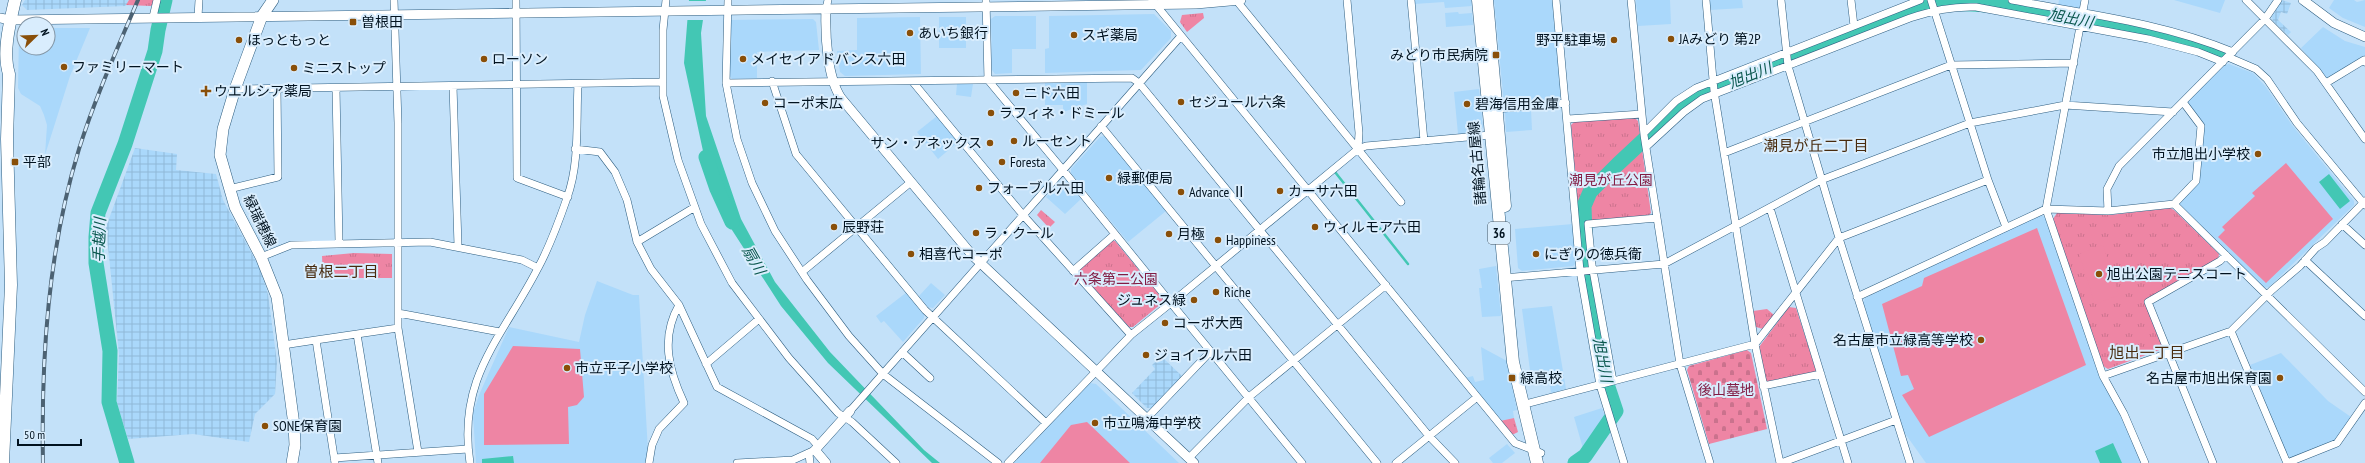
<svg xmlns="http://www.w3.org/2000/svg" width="2365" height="463" viewBox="0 0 2365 463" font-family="'PT Sans Narrow','Noto Sans JP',sans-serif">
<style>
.built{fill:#aad8fb}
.industrial{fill:url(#industrial-grid)}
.grass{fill:url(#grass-tufts)}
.cemetery{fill:url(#cemetery-stones)}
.pitch{fill:#ee85a4}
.water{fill:#43c7b4}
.pier{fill:#c3e1f9}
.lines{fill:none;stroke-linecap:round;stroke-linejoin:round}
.stream{stroke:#43c7b4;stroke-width:2.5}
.river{stroke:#43c7b4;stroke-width:15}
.minor-casing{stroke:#2e5e80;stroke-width:8}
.tertiary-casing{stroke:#2e5e80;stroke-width:10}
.secondary-casing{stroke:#2e5e80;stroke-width:12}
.primary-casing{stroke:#2e5e80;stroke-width:13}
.trunk-casing{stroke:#2e5e80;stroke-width:13}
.minor{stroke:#fff;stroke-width:7}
.tertiary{stroke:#fff;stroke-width:9}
.secondary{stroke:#fff;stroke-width:11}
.primary{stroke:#fff;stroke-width:12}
.trunk{stroke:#fff;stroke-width:12}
.rail-casing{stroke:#4c6273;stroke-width:4}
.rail{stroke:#d9edfd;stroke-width:2.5;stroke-dasharray:8;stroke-linecap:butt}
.poi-dot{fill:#894f09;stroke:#d9edfd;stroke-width:1.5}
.labels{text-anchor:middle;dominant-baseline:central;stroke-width:4;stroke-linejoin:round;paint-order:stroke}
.shield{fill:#d9edfd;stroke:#425462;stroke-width:1}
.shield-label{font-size:13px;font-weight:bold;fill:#01121f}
.poi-label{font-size:14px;fill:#01121f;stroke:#d9edfd;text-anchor:start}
.street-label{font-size:14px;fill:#01121f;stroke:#d9edfd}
.park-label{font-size:14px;fill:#821c44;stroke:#d9edfd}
.water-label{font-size:15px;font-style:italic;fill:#0a574e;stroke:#d9edfd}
.neighbourhood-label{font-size:15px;fill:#482b0e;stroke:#d9edfd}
</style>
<defs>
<pattern id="industrial-grid" width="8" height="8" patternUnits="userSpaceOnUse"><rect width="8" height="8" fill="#aad8fb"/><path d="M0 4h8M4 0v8" fill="none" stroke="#90b8d7"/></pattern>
<pattern id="grass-tufts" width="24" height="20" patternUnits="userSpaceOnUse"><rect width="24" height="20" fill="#ee85a4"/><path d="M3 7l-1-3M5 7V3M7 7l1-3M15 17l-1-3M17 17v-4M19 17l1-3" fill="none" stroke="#ca728d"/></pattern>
<pattern id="cemetery-stones" width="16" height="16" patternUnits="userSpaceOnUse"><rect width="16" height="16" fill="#ee85a4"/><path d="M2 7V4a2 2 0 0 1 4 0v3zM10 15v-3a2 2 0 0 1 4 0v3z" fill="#ca728d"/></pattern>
</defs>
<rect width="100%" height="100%" fill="#c3e1f9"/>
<path class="built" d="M1414 0H1471L1472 6 1445 8 1444 2 1414 4Z
M1494 0H1553L1561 96 1558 100 1504 104Z
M1636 0H1670L1671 24 1638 26Z
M1709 0H1742L1743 8 1710 10Z
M2059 0H2081L2080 7 2077 10 2058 6Z
M2174 0H2225L2220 13Z
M2334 0H2354L2357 2 2365 0V27L2343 18 2329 8Z
M1458 12 1459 14 1472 13 1473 25 1446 27 1445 13Z
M1154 14 1171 31V38L1141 70 1045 73V49L1049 48V16Z
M995 16H1036V49H1012V73L995 74 992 70 991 19Z
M920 17 921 74 845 76 840 72 837 51 857 50V18Z
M939 17H966V48H939Z
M813 19 816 22 819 50 757 52V78L732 79 729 75 730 20Z
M2323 27 2345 41 2365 47V59L2328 80 2301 48Z
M48 28H90L70 76 45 155 47 125 44 115 40 106 21 94 18 88 19 34 24 30V48H48Z
M2229 64 2253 73 2266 87 2292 125 2354 201V205L2269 287 2264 288 2179 205V201L2198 182 2203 126 2188 105V101L2225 65Z
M1087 82V104L1063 112V105H1045V83Z
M957 84H973L971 97 956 95Z
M1479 89 1483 127 1479 132 1458 134 1454 92Z
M1531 110 1532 130 1506 132 1505 112Z
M937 116 958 142 938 159 917 132Z
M1104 136 1166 211 1128 242 1071 173V169L1100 137Z
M1061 181H1066L1081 199 1065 214 1046 197Z
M2040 215 2045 217 2100 378 2120 415 2141 463H1926L1904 432 1863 303 1865 298Z
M1573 224 1576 263 1573 266 1522 271 1518 268 1515 229Z
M1496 266 1501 316 1482 317 1479 288H1482L1479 269Z
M597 281 633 295H639L648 451 645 463H476L473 414 479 395 509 327 579 342 585 315Z
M931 283 945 295 933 308 928 307 919 296Z
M907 292 924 314V318L903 342 884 321 881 323 876 316Z
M1552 306 1566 389 1551 393 1548 374 1531 378 1522 309Z
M1481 347 1507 361 1517 410 1513 411 1514 418 1500 421 1465 378 1473 376 1475 382 1484 380Z
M2281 353 2328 401 2351 417 2335 440 2292 458 2287 455 2250 365Z
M1090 383 1096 384 1179 463H1014Z
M1602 408 1606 419 1584 452 1574 417Z
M1507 444 1515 453 1502 463H1493L1489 458Z"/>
<path class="industrial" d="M25 0H129L126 6 27 10 22 5Z
M2282 0 2291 3 2287 14 2281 12 2278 20 2291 32 2288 35 2273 21 2272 17Z
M135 148 177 154 176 170 216 174 223 200 260 269 268 294 277 362 275 394 255 414 249 442 193 434 128 439 117 403 119 354 106 227Z
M1161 356 1182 376 1152 408H1147L1132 393 1155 369 1152 365Z"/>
<path class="grass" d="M129 0H156L151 6 126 5Z
M1203 13 1204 18 1187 32 1180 22 1182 15Z
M1635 118 1638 121 1651 213 1648 216 1579 222 1571 125 1574 122Z
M2170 208 2174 210 2219 254 2218 260 2145 302 2163 346 2162 349 2108 369 2103 366 2053 219 2057 213 2110 215Z
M1041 210 1055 222 1049 228 1037 215Z
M1111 240 1115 241 1163 299 1162 303 1133 327H1129L1079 273 1080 268Z
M354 253 392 254V278H323L322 256Z
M1789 307 1796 308 1816 370 1814 374 1770 383 1766 381 1759 347Z
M1767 309 1774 315 1763 329 1756 327 1753 311Z
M1514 418 1518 432 1512 435 1500 421Z"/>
<path class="cemetery" d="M1747 350 1751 353 1767 429 1709 444 1687 370 1689 366Z"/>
<path class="pitch" d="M2286 163 2333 219 2266 283 2218 237 2225 230 2222 227 2255 196 2252 193Z
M2037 228 2086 365 1929 437 1902 395 1914 389 1908 375 1901 376 1882 304 1922 286 1924 278Z
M2103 245 2119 295 2095 304 2079 254Z
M513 346 580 349 584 397 577 405 568 407 569 444 484 445V394Z
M1087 422 1130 463H1040L1071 425Z"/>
<path class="water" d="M689 0H706L701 33 706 116 741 219 775 282 830 352 924 450 940 463H932L828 363 781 306 732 230 703 151 684 63Z
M2329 174 2350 201 2340 209 2319 182Z
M2113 443 2122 463H2100L2095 451Z
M513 456 514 463H482V459Z"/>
<path class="pier" d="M687 1H707L705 20H685Z"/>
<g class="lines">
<path class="stream" d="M1335 172 1408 264"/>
<path class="river" d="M706 157 717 189 732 222
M127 463 109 402 110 351 96 263V237L98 213 125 144 155 51 158 30 165 0
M1575 463 1585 456 1616 411 1605 378 1586 264 1584 206 1590 192 1618 164 1678 108 1690 99 1707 90 1928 5C1975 0 2022 9 2068 18 2120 27 2173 35 2221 54"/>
<g class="minor-casing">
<path id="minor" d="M394 0 398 123V328L418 452
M516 0 517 178 568 197
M666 0 663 30V96L678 160 701 224 732 283 789 358 838 413 852 422 896 463
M1152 0 1515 443 1541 453
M1236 0 1401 202
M1347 0 1359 133 1358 149
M1411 0 1424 141
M1556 0 1580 271 1600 385 1624 463
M1631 0 1644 135 1680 364 1710 463
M1706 0 1714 91 1755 344 1780 463
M1781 0 1788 66 1839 238 1910 463
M1851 0 1854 26
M1931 0 1988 180 2006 227
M2012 0C2087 14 2163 23 2233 52
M2085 0 2046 209 2103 376 2124 414 2145 463
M2246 0 2317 71 2365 139
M826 9 828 0
M153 17 157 0
M198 17 199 0
M1181 36 1063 170 1171 303 1358 149 1366 146 1490 135
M2228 57 2256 69 2267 79 2297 123 2365 205
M772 81 796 154 925 310 1046 423
M912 81 1023 215 1131 335
M726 83 728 0
M2326 83 2364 60 2365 62
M453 86 458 246
M336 88 339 243
M235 89 663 82
M1496 109 1566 103
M1568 119 1642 114
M1101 126 1377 463
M1644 133 1676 101 1696 88 1920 0
M1646 147 1684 112 1702 99 1910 18C1932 11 1952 6 1976 7L2148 39 2198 52 2223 62
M575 149 600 152 615 172 627 200 637 242 651 269 679 305 717 387 812 439 818 446
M1724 153 1951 65 2074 63
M229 189 278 177 277 88
M2174 204 2196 181 2201 126 2183 102
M1770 208 1848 463
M2108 211 2107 189 2119 166 2265 19 2278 0
M2342 224 2365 245
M637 242 695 207
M261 257 291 245 430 242 522 260 538 268
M2305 260 2365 316
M1073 271 1115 234
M802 272 911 182
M1503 278 1664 264 1821 180 1970 123 2065 105 2173 112
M1857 297 2046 209 2108 211 2174 204 2365 392
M398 313 500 332
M2231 331 2287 463
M357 334 378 463
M283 345 316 340
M902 352 930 378
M706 364 759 319
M2103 376 2231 331 2272 290 2300 266 2316 248 2325 242 2365 201
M1613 381 1592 265 1588 224 1657 218
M1763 386 1821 374
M1522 405 1755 344 1839 238 1988 180
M850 411 1063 170 988 80 986 0
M1147 418 1211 351
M809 454 810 463
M334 458 468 449
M1189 458 1249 397 1386 285
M335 463 316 340 398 328
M470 463C457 377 502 338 538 268 550 246 559 221 567 198 580 163 576 121 578 84
M649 463 652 445 659 429 684 403C669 371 660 338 679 305
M737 463 793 460 815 450
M998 463 883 374 849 336 807 280 775 231 752 183 737 139 726 83 1132 78 1139 83 1429 436 1455 463
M1008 463 1131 335 1171 303 1302 463
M1396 463 1476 398
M1781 463 1896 420
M2213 463 2148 302 2220 261 2226 255
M2287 463 2337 443 2365 403"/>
</g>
<g class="tertiary-casing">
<path id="tertiary" d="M2303 0 2334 23 2365 37
M826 9C825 35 827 77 841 98L972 255 1194 463
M0 18 10 20 1196 4 1241 0
M826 463 815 450 850 411"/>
</g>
<g class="secondary-casing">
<path id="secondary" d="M273 0 262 16 235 89 223 129 220 155 235 207 261 257 277 297 294 425 295 445 292 463"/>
</g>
<g class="primary-casing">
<path id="primary" d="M1478 0 1513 362 1537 463
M1487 0 1505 206"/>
</g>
<g class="trunk-casing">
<path id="trunk" d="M3 463 11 285 7 139 9 74C2 52 10 22 15 0"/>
</g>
<use href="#minor" class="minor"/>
<use href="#tertiary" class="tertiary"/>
<use href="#secondary" class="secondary"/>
<use href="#primary" class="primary"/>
<use href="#trunk" class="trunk"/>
<g class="rail-casing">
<path id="rail" d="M43 463C41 358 48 250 79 149 95 98 117 49 138 0"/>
</g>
<use href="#rail" class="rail"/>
</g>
<g class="poi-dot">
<rect x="349" y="18" width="8" height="8" rx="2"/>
<circle cx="910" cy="33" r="4"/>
<circle cx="1074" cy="35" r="4"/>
<circle cx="1671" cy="39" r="4"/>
<circle cx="239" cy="40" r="4"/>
<circle cx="1614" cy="40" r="4"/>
<rect x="1492" y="51" width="8" height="8" rx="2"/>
<circle cx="484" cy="59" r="4"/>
<circle cx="743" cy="59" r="4"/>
<circle cx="64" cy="67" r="4"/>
<circle cx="294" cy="68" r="4"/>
<path d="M204 85h4v4h4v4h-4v4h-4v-4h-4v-4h4z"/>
<circle cx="1016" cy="93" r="4"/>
<circle cx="1181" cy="102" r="4"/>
<circle cx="765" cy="103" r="4"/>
<circle cx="1467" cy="104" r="4"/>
<circle cx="991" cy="113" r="4"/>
<circle cx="1014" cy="141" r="4"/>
<circle cx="990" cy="143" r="4"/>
<circle cx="2258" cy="154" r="4"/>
<rect x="11" y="158" width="8" height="8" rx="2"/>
<circle cx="1002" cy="162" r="4"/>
<circle cx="1109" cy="178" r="4"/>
<circle cx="979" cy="188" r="4"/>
<circle cx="1280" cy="191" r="4"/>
<circle cx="1181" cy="192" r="4"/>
<circle cx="834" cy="227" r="4"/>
<circle cx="1315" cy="227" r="4"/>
<circle cx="976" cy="233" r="4"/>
<circle cx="1169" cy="234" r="4"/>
<circle cx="1218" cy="240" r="4"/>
<circle cx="911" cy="254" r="4"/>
<circle cx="1536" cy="254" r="4"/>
<circle cx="2099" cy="274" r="4"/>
<circle cx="1216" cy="292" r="4"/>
<circle cx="1194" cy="300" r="4"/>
<circle cx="1165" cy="323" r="4"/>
<circle cx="1981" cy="340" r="4"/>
<circle cx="1146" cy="355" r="4"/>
<circle cx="567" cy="368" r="4"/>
<rect x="1508" y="374" width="8" height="8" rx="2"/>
<circle cx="2280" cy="378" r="4"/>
<circle cx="1095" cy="423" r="4"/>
<circle cx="265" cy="426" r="4"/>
</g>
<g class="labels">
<rect class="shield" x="1488" y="222" width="22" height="22" rx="3"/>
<g class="shield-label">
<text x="1499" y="233">36</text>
</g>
<g class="poi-label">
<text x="361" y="22">曽根田</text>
<text x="918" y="33">あいち銀行</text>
<text x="1082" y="35">スギ薬局</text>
<text x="1679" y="39">JAみどり 第2P</text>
<text x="247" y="40">ほっともっと</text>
<text x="1606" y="40" text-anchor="end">野平駐車場</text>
<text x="1488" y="55" text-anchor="end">みどり市民病院</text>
<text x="492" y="59">ローソン</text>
<text x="751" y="59">メイセイアドバンス六田</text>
<text x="72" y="67">ファミリーマート</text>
<text x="302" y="68">ミニストップ</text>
<text x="214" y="91">ウエルシア薬局</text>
<text x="1024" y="93">ニド六田</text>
<text x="1189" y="102">セジュール六条</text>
<text x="773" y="103">コーポ末広</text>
<text x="1475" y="104">碧海信用金庫</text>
<text x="999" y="113">ラフィネ・ドミール</text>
<text x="1022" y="141">ルーセント</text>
<text x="982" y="143" text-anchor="end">サン・アネックス</text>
<text x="2250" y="154" text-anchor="end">市立旭出小学校</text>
<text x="23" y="162">平部</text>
<text x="1010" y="162">Foresta</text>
<text x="1117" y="178">緑郵便局</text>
<text x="987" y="188">フォーブル六田</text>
<text x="1288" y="191">カーサ六田</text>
<text x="1189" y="192">Advance Ⅱ</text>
<text x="842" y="227">辰野荘</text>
<text x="1323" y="227">ウィルモア六田</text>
<text x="984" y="233">ラ・クール</text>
<text x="1177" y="234">月極</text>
<text x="1226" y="240">Happiness</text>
<text x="919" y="254">相喜代コーポ</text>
<text x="1544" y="254">にぎりの徳兵衛</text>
<text x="2107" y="274">旭出公園テニスコート</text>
<text x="1224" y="292">Riche</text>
<text x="1186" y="300" text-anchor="end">ジュネス緑</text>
<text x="1173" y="323">コーポ大西</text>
<text x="1973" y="340" text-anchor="end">名古屋市立緑高等学校</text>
<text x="1154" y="355">ジョイフル六田</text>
<text x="575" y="368">市立平子小学校</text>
<text x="1520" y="378">緑高校</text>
<text x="2272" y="378" text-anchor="end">名古屋市旭出保育園</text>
<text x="1103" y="423">市立鳴海中学校</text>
<text x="273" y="426">SONE保育園</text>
</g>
<g class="street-label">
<text transform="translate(1477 163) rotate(-95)">諸輪名古屋線</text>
<text transform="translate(260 221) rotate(64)">緑瑞穂線</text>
</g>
<g class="park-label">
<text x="1611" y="180">潮見が丘公園</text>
<text x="1116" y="279">六条第二公園</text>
<text x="1726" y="390">後山墓地</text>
</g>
<g class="water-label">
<text transform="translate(2071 18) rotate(11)">旭出川</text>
<text transform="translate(1750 75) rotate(-22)">旭出川</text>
<text transform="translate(99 240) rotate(-88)">手越川</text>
<text transform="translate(754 260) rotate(60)">扇川</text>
<text transform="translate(1603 360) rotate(79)">旭出川</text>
</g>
<g class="neighbourhood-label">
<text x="1816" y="145">潮見が丘二丁目</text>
<text x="341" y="271">曽根二丁目</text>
<text x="2147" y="352">旭出一丁目</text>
</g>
</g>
<g transform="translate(36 36) rotate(67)"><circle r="19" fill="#d9edfd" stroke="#8395a4"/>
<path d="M0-3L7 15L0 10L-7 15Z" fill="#894f09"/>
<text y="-6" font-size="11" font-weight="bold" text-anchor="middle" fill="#01121f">N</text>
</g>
<path d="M18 439v6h63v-6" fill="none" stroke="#01121f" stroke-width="2"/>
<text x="24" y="439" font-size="12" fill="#01121f" stroke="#d9edfd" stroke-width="3" paint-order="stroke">50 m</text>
</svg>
